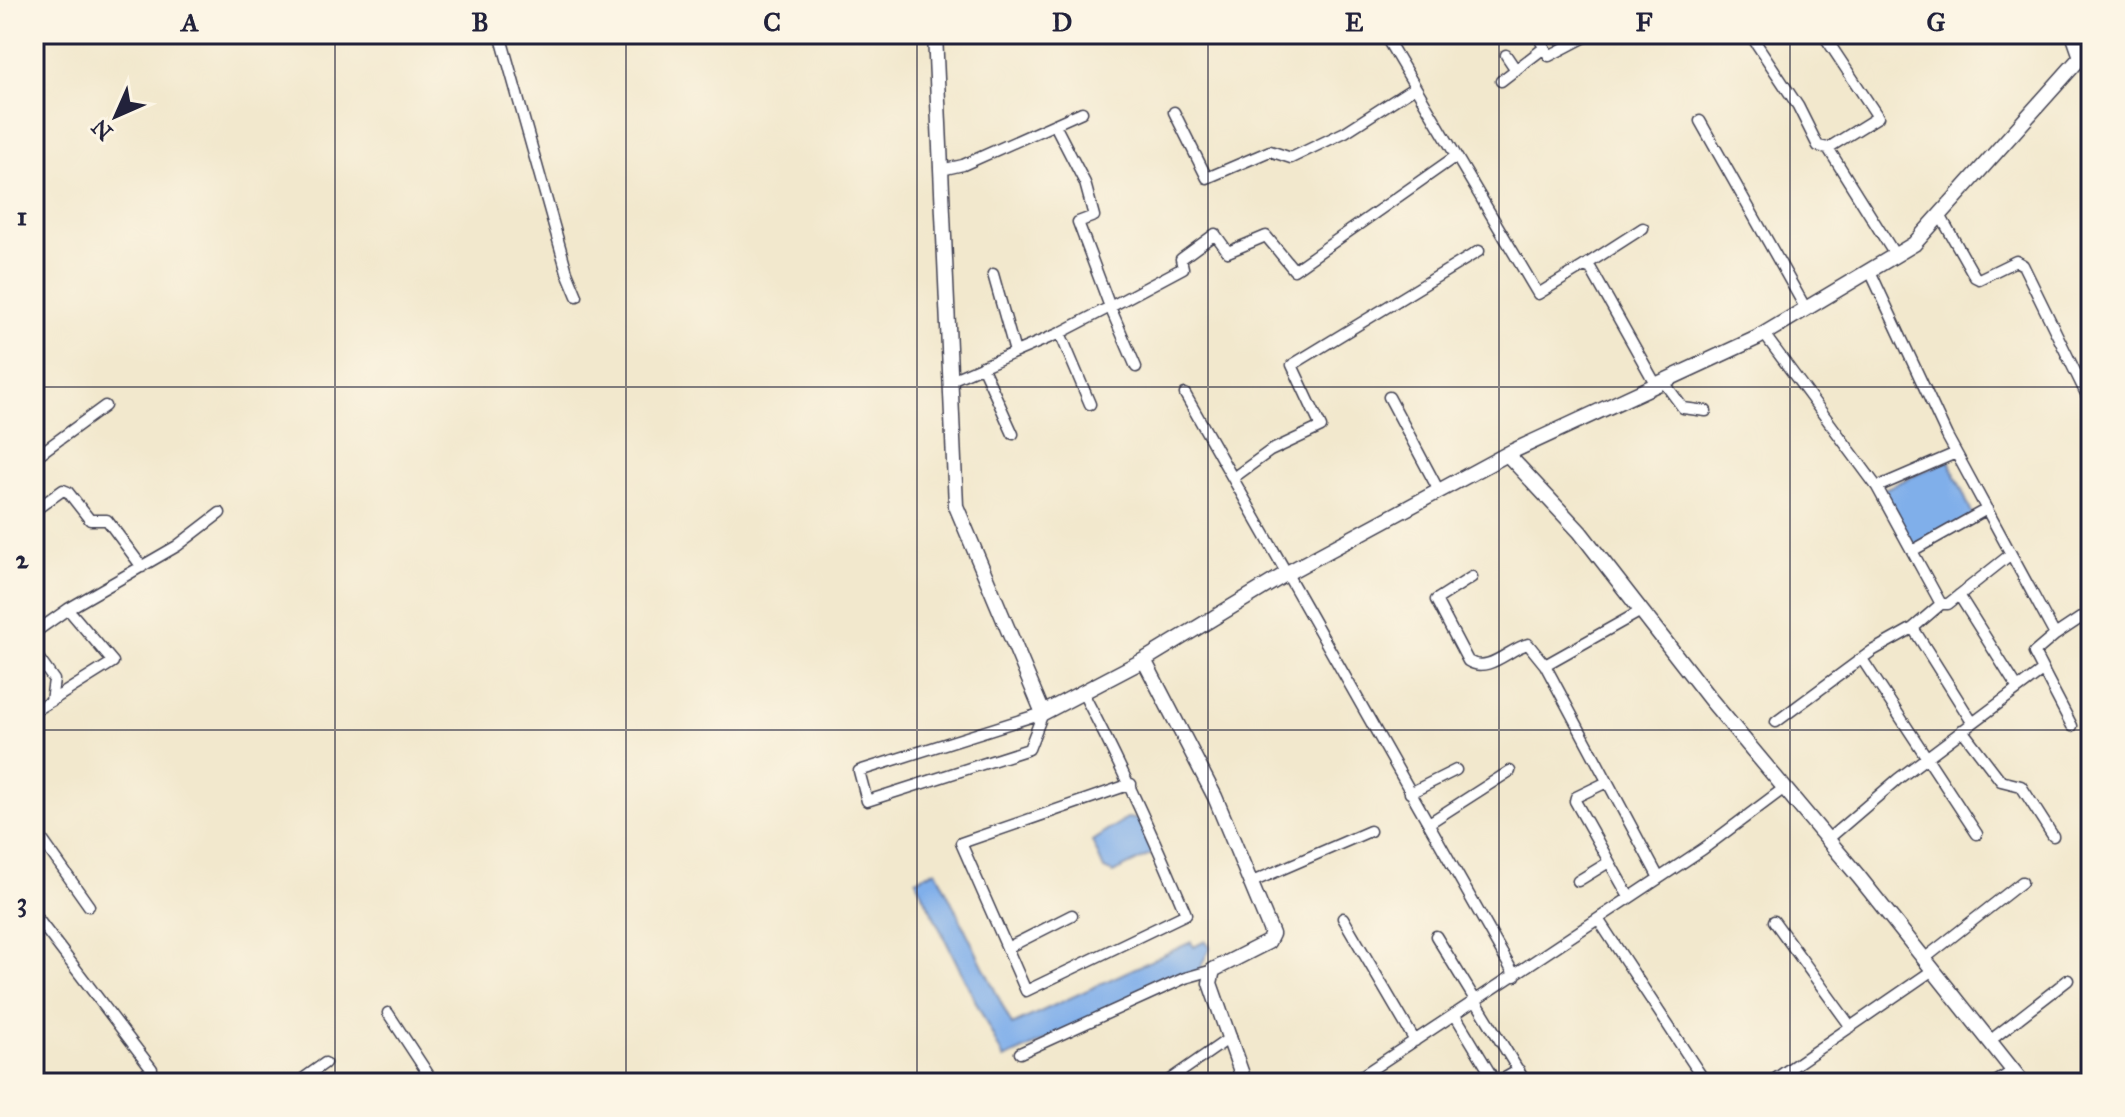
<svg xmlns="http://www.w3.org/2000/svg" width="2125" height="1117" viewBox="0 0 2125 1117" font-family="'IM FELL Great Primer',serif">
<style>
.water{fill:#80afea;stroke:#516892;stroke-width:2}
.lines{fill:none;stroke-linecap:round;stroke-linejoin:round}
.minor-casing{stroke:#414051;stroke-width:13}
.tertiary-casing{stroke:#414051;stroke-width:17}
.minor{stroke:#fff;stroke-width:10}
.tertiary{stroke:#fff;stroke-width:14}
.grid{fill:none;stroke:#22223b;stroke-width:2;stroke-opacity:0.55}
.neatline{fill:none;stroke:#22223b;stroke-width:3}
.grid-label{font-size:26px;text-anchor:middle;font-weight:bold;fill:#22223b}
</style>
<rect width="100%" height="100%" fill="#fcf5e5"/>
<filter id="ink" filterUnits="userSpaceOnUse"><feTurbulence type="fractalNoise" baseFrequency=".0125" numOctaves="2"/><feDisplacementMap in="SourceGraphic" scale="16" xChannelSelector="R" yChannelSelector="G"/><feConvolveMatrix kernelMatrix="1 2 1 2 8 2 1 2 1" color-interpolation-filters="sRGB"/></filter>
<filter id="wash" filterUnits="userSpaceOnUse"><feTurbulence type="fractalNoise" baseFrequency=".006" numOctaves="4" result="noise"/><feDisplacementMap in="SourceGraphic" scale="32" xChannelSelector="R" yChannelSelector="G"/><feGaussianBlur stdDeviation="1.8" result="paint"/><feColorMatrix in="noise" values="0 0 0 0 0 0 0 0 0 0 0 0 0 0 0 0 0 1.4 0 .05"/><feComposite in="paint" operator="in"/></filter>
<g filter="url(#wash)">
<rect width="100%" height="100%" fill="#f2e8cd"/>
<path class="water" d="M1949 460 1973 516 1911 550 1880 491Z
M1127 818 1143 820 1156 852 1113 873 1104 869 1092 841Z
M936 870 1012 1025 1191 942 1194 947 1205 941 1210 947 1199 971 1004 1059 916 880Z"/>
</g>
<g filter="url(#ink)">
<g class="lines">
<g class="minor-casing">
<path id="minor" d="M500 34 567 272 577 296
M1384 34 1538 294 1584 266 1591 269 1656 385
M1527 34 1539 38 1549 56 1591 34
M1750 34 1798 106 1818 146 1828 148
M1823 34 1878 117 1828 148 1895 255
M1506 55 1516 70
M1501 81 1544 48
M1174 112 1207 178 1270 151 1291 158 1345 132 1415 87
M1700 121 1806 309
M941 170 963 165 1082 112
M1940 215 1975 277 1979 279 2016 261 2023 265 2091 404
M1584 266 1643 228
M1870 271 1947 436 2055 635 2091 611
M993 274 1015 352
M1060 333 1090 404
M1764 334 1877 487 1941 604
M982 366 1013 434
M1136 367 1110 307 1183 268 1181 259 1215 234 1228 252 1266 236 1294 270 1456 156
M951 380 1060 333 1110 307 1078 222 1094 216 1085 183 1055 125
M1663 381 1683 408 1706 411
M1185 394 1515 976
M1389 397 1439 491
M34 458 105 406
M1233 478 1270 451 1321 427 1292 365 1479 251
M1877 487 1956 453
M38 508 63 490 68 492 90 520H107L142 567
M1912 551 1987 509
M1472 577 1436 600 1468 661C1489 674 1508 649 1528 644L1545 665
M1959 595 2018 689
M1641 611 1545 665 1659 878
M1913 628 1972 722
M34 633 68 609 177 546 220 513
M2055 635 2034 653 2072 726
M34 652 54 680 51 701 34 711
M1862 659 1977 834
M1083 693C1121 765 1154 838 1186 914L1026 991 961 843 1131 784
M51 701 113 662 68 609
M1043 713 1029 749 867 801 859 771Z
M1776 722 1872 651 1913 628 1941 604H1948L2011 554
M1962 730 2001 781 2021 786 2053 836
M1607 782 1576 797 1575 801 1629 897
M1410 793 1456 770
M1429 823 1510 771
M34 828 89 906
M1827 840 1898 779 2042 671
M1578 881 1609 862
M1252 882 1370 831
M34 914 152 1069 134 1083
M1343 918 1415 1041
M1598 919 1706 1083
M1774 921 1851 1027
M1436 936 1526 1083
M1007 948 1072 915
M1924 959 2022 882
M388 1013 434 1083
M1455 1015 1496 1083 1519 1070
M1996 1036 2068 980
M1020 1053 1185 978 1213 970
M297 1083 325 1063
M1165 1083 1231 1037
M1351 1083 1703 849 1783 789
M1769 1083 1933 970
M1994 1083 2013 1071"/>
</g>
<g class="tertiary-casing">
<path id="tertiary" d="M935 34 956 506 1043 713 1144 660 1289 572 1513 451 1757 338 1914 244 2081 57 2073 34
M1507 454 1580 532 1710 699 1859 877 2023 1083
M1144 660 1215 797 1272 934 1268 942 1213 970 1210 983 1245 1083"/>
</g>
<use href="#minor" class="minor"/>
<use href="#tertiary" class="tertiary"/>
</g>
</g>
<path class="grid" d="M335 34V1083M626 34V1083M917 34V1083M1208 34V1083M1499 34V1083M1790 34V1083M34 387H2091M34 730H2091"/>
<rect width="2125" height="1117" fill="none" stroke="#fcf5e5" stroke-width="88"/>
<g transform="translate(116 116) rotate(225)" stroke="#fcf5e5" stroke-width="6" paint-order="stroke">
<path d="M0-6L14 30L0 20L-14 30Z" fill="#22223b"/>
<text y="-12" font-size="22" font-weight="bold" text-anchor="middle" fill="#22223b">N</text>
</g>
<rect x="44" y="44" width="2037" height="1029" class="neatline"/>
<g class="grid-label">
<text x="190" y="31">A</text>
<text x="480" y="31">B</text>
<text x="772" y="31">C</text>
<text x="1062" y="31">D</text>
<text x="1354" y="31">E</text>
<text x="1644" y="31">F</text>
<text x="1936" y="31">G</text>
<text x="22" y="225">1</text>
<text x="22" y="568">2</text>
<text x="22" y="911">3</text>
</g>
</svg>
